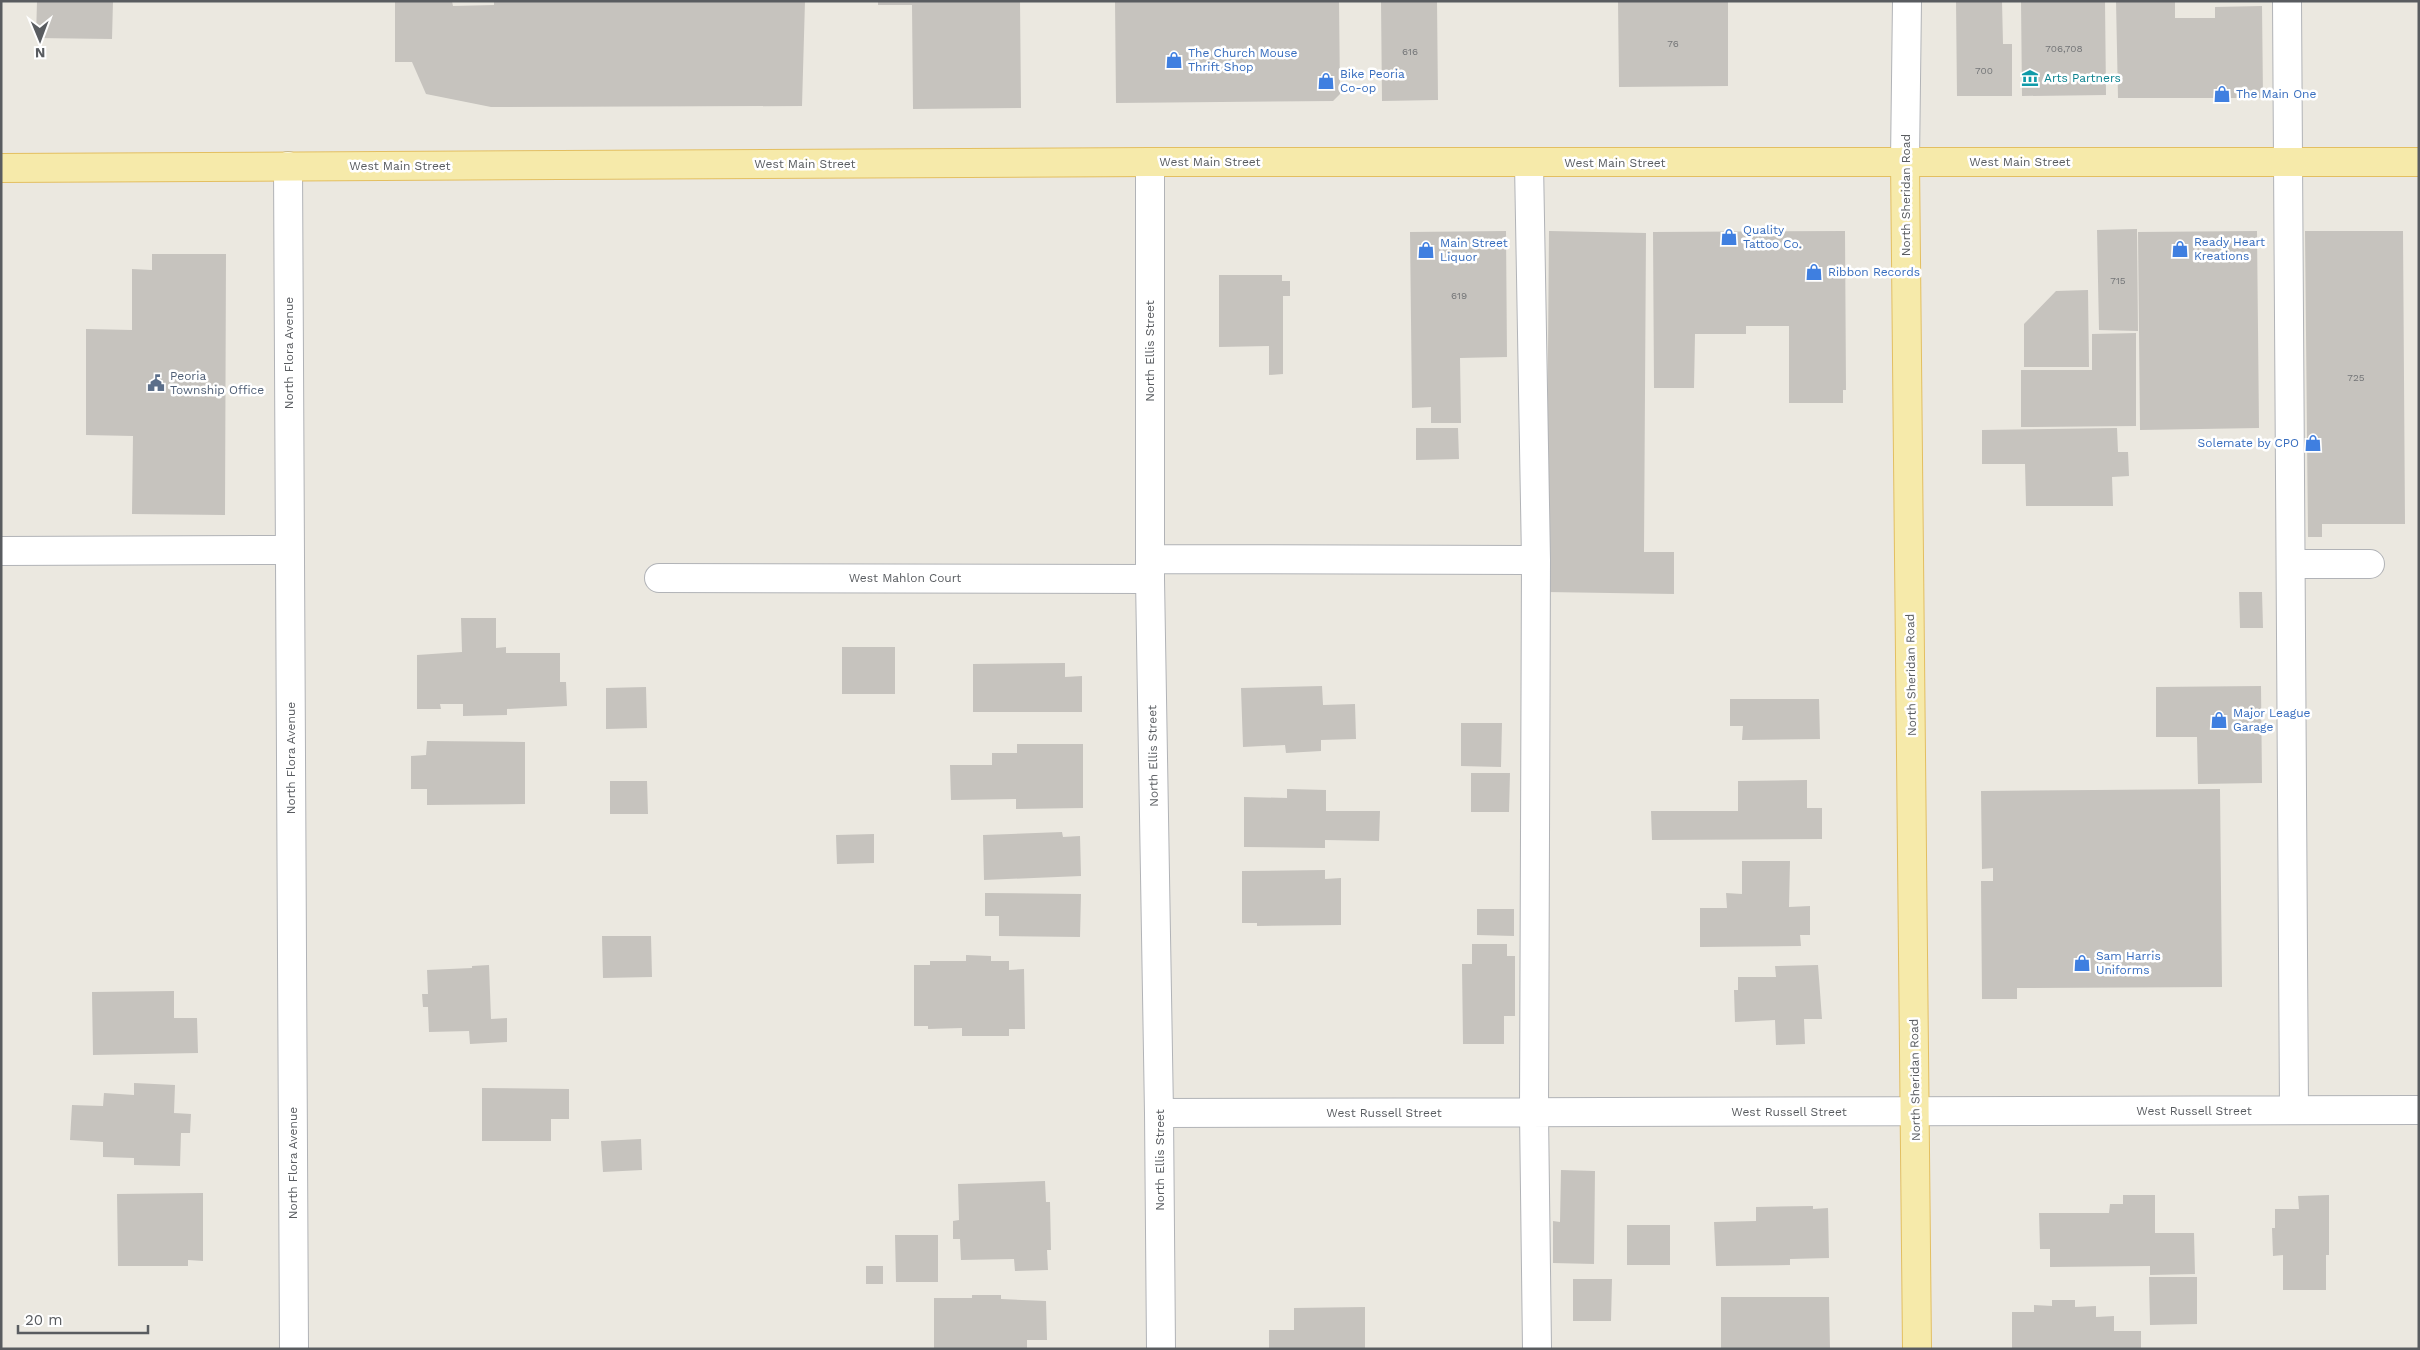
<svg xmlns="http://www.w3.org/2000/svg" width="2420" height="1350" viewBox="0 0 2420 1350" font-family="'Work Sans',sans-serif">
<style>
.building{fill:#c6c3be}
.lines{fill:none;stroke-linecap:round;stroke-linejoin:round}
.minor-casing{stroke:#b1b3b7;stroke-width:30}
.major-casing{stroke:#e3bf61;stroke-width:30}
.minor{stroke:#fff;stroke-width:28}
.major{stroke:#f6eaaa;stroke-width:28}
.labels{text-anchor:middle;dominant-baseline:central;stroke-width:5;stroke-linejoin:round;paint-order:stroke}
.number-label{font-size:10px;fill:#747678}
.shop-label{font-size:12px;fill:#366cbe;stroke:#fff;text-anchor:start}
.culture-label{font-size:12px;fill:#0d838f;stroke:#fff;text-anchor:start}
.street-label{font-size:12px;fill:#595c60;stroke:#fff}
.service-label{font-size:12px;fill:#4e5e75;stroke:#fff;text-anchor:start}
</style>
<rect width="100%" height="100%" fill="#ebe8e0"/>
<path class="building" d="M37 1H113L112 39 36 38Z
M395 1H452L453 6 494 5V1H805L802 106 491 107 426 94 412 62H395Z
M878 1H1020L1021 108 913 109 912 5H878Z
M1115 1H1339L1340 94 1333 101 1116 103Z
M1381 1H1437L1438 100 1382 101Z
M1618 1H1728V86L1619 87Z
M1956 1H2002L2003 44H2012V96H1957Z
M2021 1H2105L2106 95 2022 96Z
M2116 1H2175V18H2215V7L2262 6 2263 98H2118Z
M2137 229 2138 331 2099 330 2097 230Z
M1506 231 1507 357 1460 358 1461 423H1431V407L1412 408 1410 232Z
M1549 231 1646 233 1644 552H1674V594L1546 592Z
M1845 231 1846 390H1843V403H1789V326H1746V334H1695L1694 388H1654L1653 232Z
M2257 231 2259 428 2140 430 2138 232Z
M2305 231H2403L2405 524H2322V537H2308Z
M152 254H226L225 515 132 514 133 436 86 435V329L132 330V269L152 270Z
M1219 275H1282V281H1290V296H1283V374L1269 375V346L1219 347Z
M2088 290 2089 367H2024V324L2056 291Z
M2136 333V426L2021 427V370H2092V334Z
M1416 428H1458L1459 459 1416 460Z
M2117 428 2118 452H2128L2129 476 2112 477 2113 506H2026L2025 464H1982V430Z
M2239 592H2262L2263 628H2240Z
M461 618H496V648L506 647V653H560V682H566L567 706 507 709V715L463 716V704H440L441 709H417V655L462 652Z
M842 647H895V694H842Z
M1065 663V677L1082 676V712H973V664Z
M1322 686 1323 705 1355 704 1356 739 1321 740V751L1286 753 1285 745 1243 747 1241 688Z
M2261 686 2262 783 2198 784 2197 737H2156V687Z
M646 687 647 728 606 729V688Z
M1730 699H1819L1820 739 1742 740 1743 726H1730Z
M1461 723H1502L1501 767 1461 766Z
M427 741 525 742V804L427 805V789H411V756L426 755Z
M1017 744H1083V808L1016 809V799L951 800 950 765H992V753H1017Z
M1471 773H1510L1509 812H1471Z
M1807 780V808H1822V839L1652 840 1651 811H1738V781Z
M610 781H647L648 814H610Z
M1287 789 1326 790V811H1380L1379 841 1325 840V848L1244 847V797L1287 798Z
M2220 789 2222 987 2017 988V999H1982L1981 881H1993V868L1982 869 1981 791Z
M1062 832 1063 837 1080 836 1081 876 984 880 983 835Z
M874 834V863L837 864 836 835Z
M1742 861H1790L1789 907 1810 906V935H1800L1801 946 1700 947V908H1727L1726 893 1742 894Z
M1325 870V879L1341 878V925L1257 926V923H1242V871Z
M985 893 1081 894 1080 937 999 936V916H985Z
M1477 909H1514V936L1477 935Z
M602 936H651L652 977 603 978Z
M1472 944H1507V956H1515V1016H1504V1044H1463L1462 964H1472Z
M966 955 991 956V961H1009V970L1024 969 1025 1029H1009V1036H962V1028L928 1029V1026H914V965H930V961H966Z
M489 965 491 1019 507 1018V1042L470 1044 469 1031 429 1032 428 1007H423L422 994H428L427 970 472 968V966Z
M1818 965 1822 1019H1804L1805 1044 1776 1045 1775 1020 1735 1022 1734 990H1738V977H1776L1775 966Z
M174 991V1018H197L198 1053 93 1055 92 992Z
M134 1083 175 1085 174 1113 191 1114 190 1133H181L180 1166 134 1165V1158L103 1157V1142L70 1140 72 1105 103 1106 104 1093 134 1095Z
M482 1088 569 1089V1119H551V1141H482Z
M641 1139 642 1170 603 1172 601 1141Z
M1561 1170 1595 1171 1594 1264 1553 1263V1221L1560 1222Z
M1045 1181 1046 1202H1050L1051 1250H1047L1048 1270 1015 1271 1014 1259 961 1260 960 1239H953V1221L959 1220 958 1184Z
M203 1193V1261L188 1260V1266H118L117 1194Z
M2123 1195H2155V1233H2194L2195 1274 2150 1275V1266L2050 1267V1249H2040L2039 1213H2109L2110 1204H2123Z
M2329 1195V1255H2326V1290H2283V1255L2273 1256 2272 1228H2275V1209H2299L2298 1196Z
M1813 1206V1209L1828 1208 1829 1258 1790 1259V1265L1716 1266 1714 1222 1756 1221V1207Z
M1627 1225H1670V1265H1627Z
M895 1235H938V1282H896Z
M866 1266H883V1284H866Z
M2149 1277H2197V1324L2150 1325Z
M1573 1279H1612L1611 1321H1573Z
M972 1295H1001V1299L1046 1301 1047 1340H1027V1349H934V1298H972Z
M1721 1297H1829L1830 1349H1721Z
M2052 1300H2075V1307L2096 1306V1317L2114 1316V1331H2141V1349H2012V1312H2034V1305L2052 1306Z
M1365 1307V1349H1269V1330H1294V1308Z"/>
<g class="lines">
<g class="minor-casing">
<path id="minor" d="M2287 1 2294 1110
M1905 161 1907 1
M1150 162V579L1159 1113 1161 1349
M1529 163 1536 560 1534 1113 1537 1349
M288 166 294 1349
M1 551 290 550
M1150 559 1536 560
M2292 564H2370
M659 578 1150 579
M1159 1113 2419 1110"/>
</g>
<g class="major-casing">
<path id="major" d="M1905 161 1917 1349
M1 168 1150 162H2419"/>
</g>
<use href="#minor" class="minor"/>
<use href="#major" class="major"/>
</g>
<defs>
<g id="shop-bare" transform="scale(1.35)"><path d="M-5-2.5h2.3a2.7 3.5 0 0 1 5.4 0H5L5.5 6h-11ZM-1.5-2.5h3a1.5 2.3 0 0 0-3 0Z" fill="#3f7fe0" stroke="#fff" stroke-width="2.5" paint-order="stroke"/></g>
<g id="museum-bare" transform="scale(1.35)"><path d="M0-6L6-3V-2H-6V-3ZM-5-1h2V3h-2ZM-1-1h2V3h-2ZM3-1h2V3H3ZM-6 4H6V6H-6Z" fill="#0f9aa8" stroke="#fff" stroke-width="2.5" paint-order="stroke"/></g>
<g id="civic-bare" transform="scale(1.35)"><path d="M-.6-6.5H3V-4.5H.6V-3L4-1V1h2V6H-6V1h2V-1L-.6-3ZM-1.2 2.5V6h2.4V2.5Z" fill="#5c6f8a" stroke="#fff" stroke-width="2.5" paint-order="stroke"/></g>
</defs>
<g fill-rule="evenodd">
<use href="#shop-bare" x="1174" y="60"/>
<use href="#museum-bare" x="2030" y="78"/>
<use href="#shop-bare" x="1326" y="81"/>
<use href="#shop-bare" x="2222" y="94"/>
<use href="#shop-bare" x="1729" y="237"/>
<use href="#shop-bare" x="2180" y="249"/>
<use href="#shop-bare" x="1426" y="250"/>
<use href="#shop-bare" x="1814" y="272"/>
<use href="#civic-bare" x="156" y="383"/>
<use href="#shop-bare" x="2313" y="443"/>
<use href="#shop-bare" x="2219" y="720"/>
<use href="#shop-bare" x="2082" y="963"/>
</g>
<g class="labels">
<g class="number-label">
<text x="1673" y="43">76</text>
<text x="2064" y="48">706,708</text>
<text x="1410" y="51">616</text>
<text x="1984" y="70">700</text>
<text x="2118" y="280">715</text>
<text x="1459" y="295">619</text>
<text x="2356" y="377">725</text>
</g>
<g class="shop-label">
<text x="1188" y="53">The Church Mouse<tspan x="1188" dy="14">Thrift Shop</tspan></text>
<text x="1340" y="74">Bike Peoria<tspan x="1340" dy="14">Co-op</tspan></text>
<text x="2236" y="94">The Main One</text>
<text x="1743" y="230">Quality<tspan x="1743" dy="14">Tattoo Co.</tspan></text>
<text x="2194" y="242">Ready Heart<tspan x="2194" dy="14">Kreations</tspan></text>
<text x="1440" y="243">Main Street<tspan x="1440" dy="14">Liquor</tspan></text>
<text x="1828" y="272">Ribbon Records</text>
<text x="2299" y="443" text-anchor="end">Solemate by CPO</text>
<text x="2233" y="713">Major League<tspan x="2233" dy="14">Garage</tspan></text>
<text x="2096" y="956">Sam Harris<tspan x="2096" dy="14">Uniforms</tspan></text>
</g>
<g class="culture-label">
<text x="2044" y="78">Arts Partners</text>
</g>
<g class="street-label">
<text x="1210" y="162">West Main Street</text>
<text x="2020" y="162">West Main Street</text>
<text x="1615" y="163">West Main Street</text>
<text x="805" y="164">West Main Street</text>
<text x="400" y="166">West Main Street</text>
<text transform="translate(1906 195) rotate(-90)">North Sheridan Road</text>
<text transform="translate(1150 351) rotate(-90)">North Ellis Street</text>
<text transform="translate(289 353) rotate(-90)">North Flora Avenue</text>
<text x="905" y="578">West Mahlon Court</text>
<text transform="translate(1911 675) rotate(-91)">North Sheridan Road</text>
<text transform="translate(1153 756) rotate(-91)">North Ellis Street</text>
<text transform="translate(291 758) rotate(-90)">North Flora Avenue</text>
<text transform="translate(1915 1080) rotate(-91)">North Sheridan Road</text>
<text x="2194" y="1111">West Russell Street</text>
<text x="1789" y="1112">West Russell Street</text>
<text x="1384" y="1113">West Russell Street</text>
<text transform="translate(1160 1160) rotate(-90)">North Ellis Street</text>
<text transform="translate(293 1163) rotate(-90)">North Flora Avenue</text>
</g>
<g class="service-label">
<text x="170" y="376">Peoria<tspan x="170" dy="14">Township Office</tspan></text>
</g>
</g>
<rect width="2420" height="1350" fill="none" stroke="#595c60" stroke-width="5"/>
<g transform="translate(40 40) rotate(179)" stroke="#ffffff" stroke-width="4" paint-order="stroke">
<path d="M0-4L9 19L0 12L-9 19Z" fill="#595c60"/>
<text y="-8" font-size="14" font-weight="bold" text-anchor="middle" fill="#595c60">N</text>
</g>
<path d="M18 1325v8h130v-8" fill="none" stroke="#595c60" stroke-width="2.5"/>
<text x="25" y="1325" font-size="15" fill="#595c60" stroke="#ffffff" stroke-width="4" paint-order="stroke">20 m</text>
</svg>
